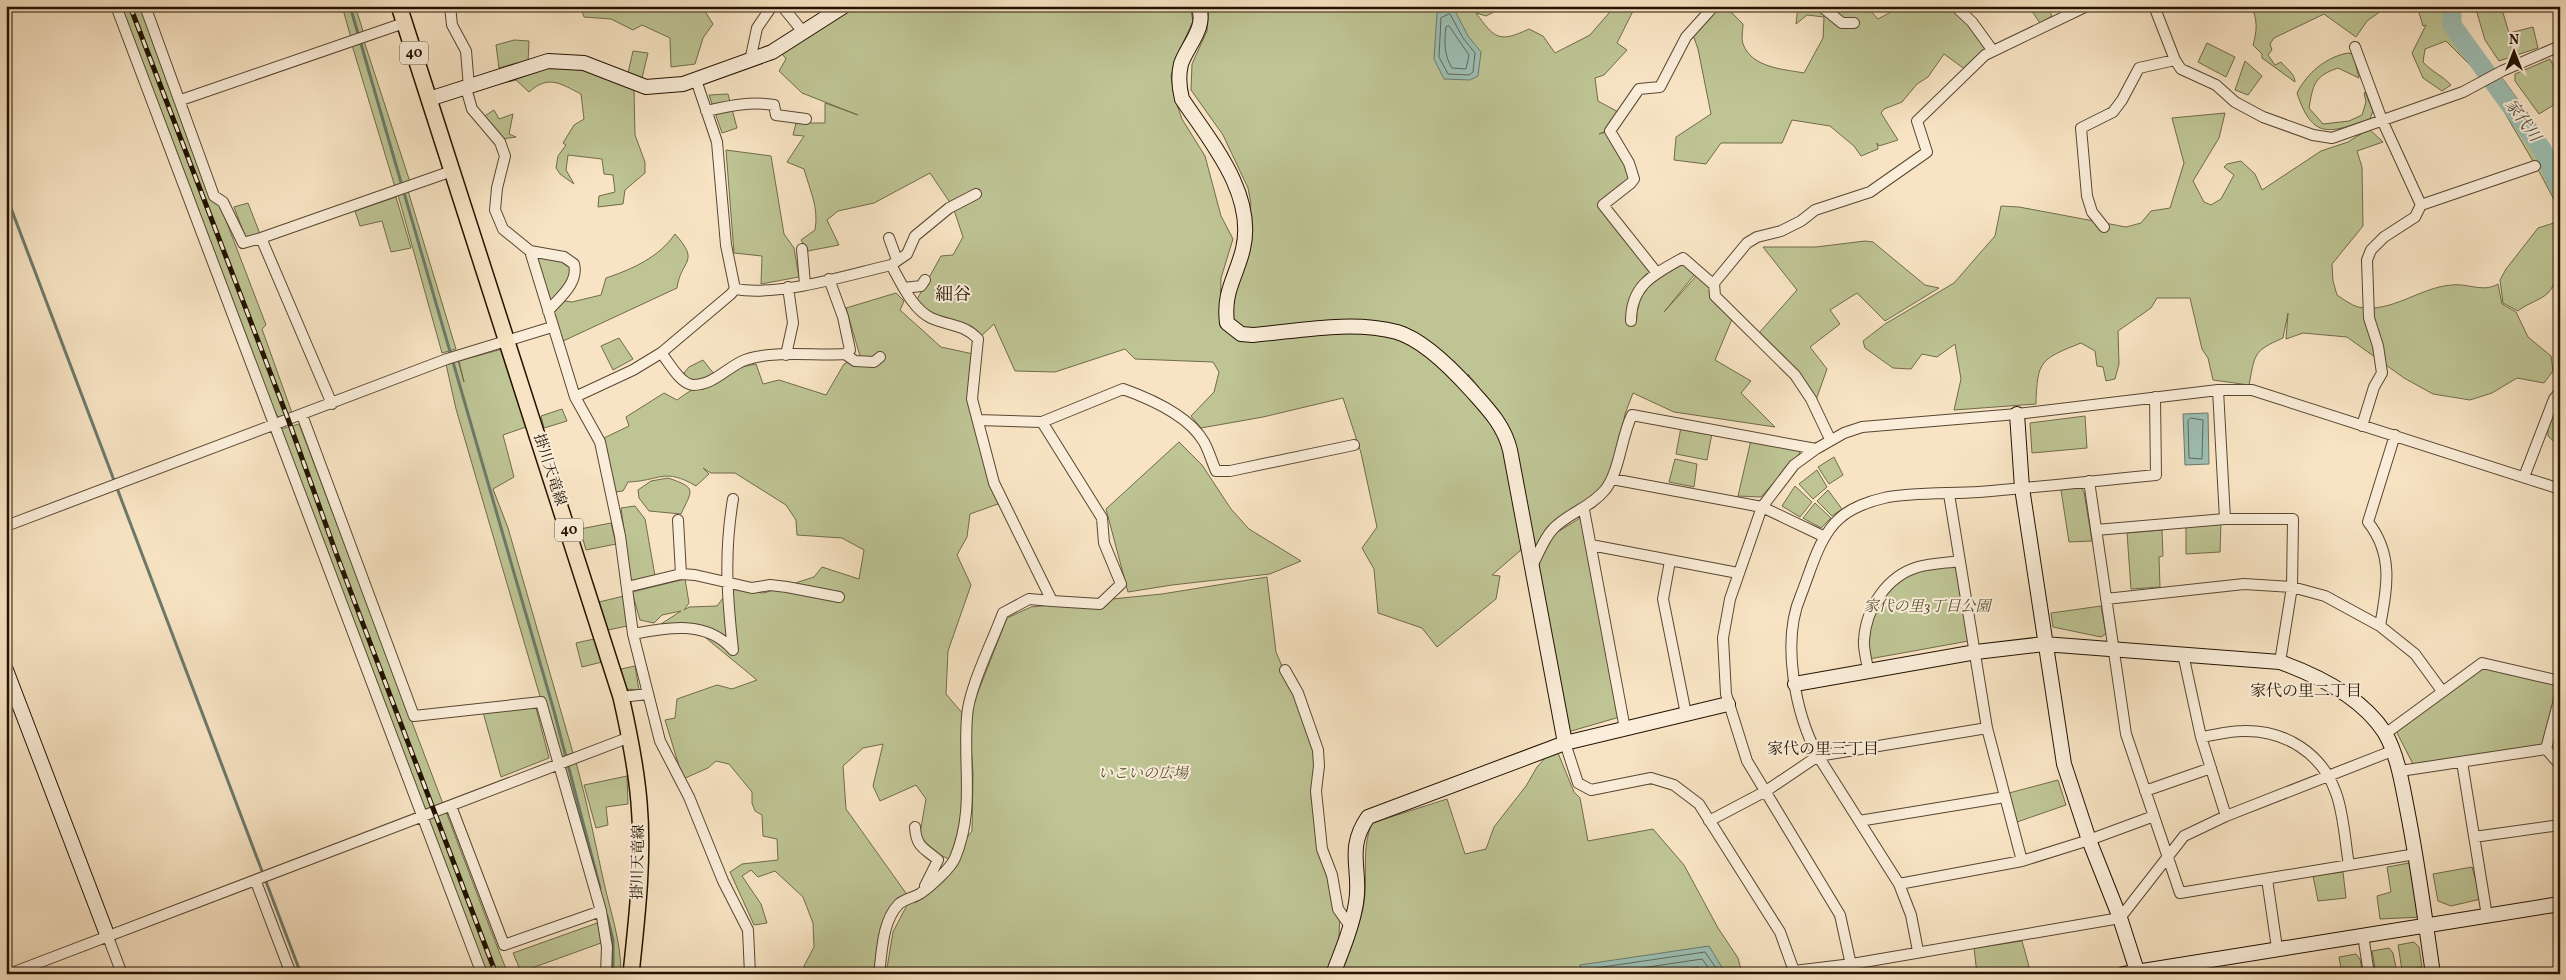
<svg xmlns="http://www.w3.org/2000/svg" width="2566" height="980" viewBox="0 0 2566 980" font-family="Vollkorn,'Noto Serif JP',serif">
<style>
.green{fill:#bec494;stroke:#706b4a;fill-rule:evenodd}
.water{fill:#9dbfb4;stroke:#6c7a6c}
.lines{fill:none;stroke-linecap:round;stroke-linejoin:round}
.shore{stroke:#60685a;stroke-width:1}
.stream{stroke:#6c7a6c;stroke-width:3}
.river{stroke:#9dbfb4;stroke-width:19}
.street-casing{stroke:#584631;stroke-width:12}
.secondary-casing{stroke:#231200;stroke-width:16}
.primary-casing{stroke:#231200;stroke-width:18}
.street{stroke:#faedd9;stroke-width:10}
.secondary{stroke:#faedd9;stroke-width:14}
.primary{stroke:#f8e4c4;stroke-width:15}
.rail-casing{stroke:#231200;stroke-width:5}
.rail{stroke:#faedd9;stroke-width:3;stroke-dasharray:9;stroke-linecap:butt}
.labels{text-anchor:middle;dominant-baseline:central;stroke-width:4;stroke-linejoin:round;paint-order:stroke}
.shield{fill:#faedd9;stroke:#645441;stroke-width:1}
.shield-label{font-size:14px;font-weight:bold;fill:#231200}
.street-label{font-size:15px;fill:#231200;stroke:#faedd9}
.park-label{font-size:15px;font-style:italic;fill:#595034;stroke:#faedd9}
.water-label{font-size:16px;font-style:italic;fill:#4e4f3f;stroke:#faedd9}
.neighbourhood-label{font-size:16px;fill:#231200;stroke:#faedd9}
.quarter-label{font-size:18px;fill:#231200;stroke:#faedd9}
</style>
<rect width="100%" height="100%" fill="#f8e4c4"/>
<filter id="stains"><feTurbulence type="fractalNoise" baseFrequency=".004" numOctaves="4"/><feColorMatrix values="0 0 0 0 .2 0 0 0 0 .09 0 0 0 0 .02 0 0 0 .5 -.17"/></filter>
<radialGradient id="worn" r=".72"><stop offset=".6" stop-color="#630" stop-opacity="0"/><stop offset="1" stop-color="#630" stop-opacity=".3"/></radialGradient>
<path class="green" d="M118 6H144L266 325 262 329 292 413 278 417 266 395Z
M342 6H355L364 34 351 38Z
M580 6H706V13L713 24 703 38 695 64 671 67 670 38 642 25 633 30 611 19 584 17Z
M856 6H1190L1193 21 1175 61 1171 76 1174 96 1182 119 1205 156 1221 216 1233 239 1221 278 1220 326 1248 337 1226 315 1251 204 1248 188 1223 135 1191 90 1192 64 1207 31 1209 6H1506L1486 16 1476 13C1495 39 1499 43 1529 29L1543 36 1555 53 1590 35 1615 6 1635 7 1617 43 1627 50 1604 75 1595 78 1598 101 1622 114 1608 130 1599 134 1610 131 1636 178 1603 204 1656 272 1682 262 1695 274 1664 312 1698 274 1711 284 1732 319 1715 360 1751 381 1741 393 1775 427 1674 412 1633 393 1625 414 1612 479 1551 536 1585 515 1623 716 1568 732 1530 553 1518 520 1521 550 1492 575 1500 576 1496 599 1437 647 1422 628 1378 613 1374 569 1362 548 1377 527 1361 453 1343 398 1263 417 1201 428 1191 416 1214 392 1219 372 1213 362 1135 359 1125 349 1055 372 1015 371 994 324 978 339 935 319 915 303 941 256 953 255 963 237 953 207 930 173 874 203 838 211 827 220 839 245 808 251 801 240 815 230C819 207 810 191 804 169L787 162 804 136 793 135 796 123H825V103L858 115 802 93 779 71 786 59 780 51ZM1468 374 1478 386 1510 450 1475 394Z
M1717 6 1732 13 1743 24C1743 30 1741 38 1743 44 1752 68 1783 69 1804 73L1823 38 1824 17 1807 15 1796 24 1798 6H1866L1878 19 1902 6H1948L1969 22 1987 48 1966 70 1944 54 1928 77 1917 84 1902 102 1884 109 1881 113 1898 140 1879 146 1877 143 1878 149 1861 156 1854 146 1830 126 1792 120 1782 143H1721L1706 164 1674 160 1676 137 1711 114 1698 49 1692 32Z
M2013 6H2047L2052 16 2040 23 2029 7 2017 11Z
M2251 6H2388L2367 21 2356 37 2324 14 2274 38 2270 44 2272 50 2268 55 2275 65 2281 62C2286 68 2295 74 2295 82L2262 58V54L2253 45C2257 31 2258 20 2251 6Z
M2417 6H2456C2452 35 2475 52 2494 71L2483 78 2446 41 2425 49 2423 62C2432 72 2443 76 2451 85L2442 91 2423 78 2412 53 2426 25 2423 26Z
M2475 6H2501L2509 33 2533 27 2538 48 2499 61 2485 40Z
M514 40 529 41 528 63H516L499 68 496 45Z
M364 41 410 182 395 187 352 45Z
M2207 43 2235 57 2226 77 2198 62Z
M633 51 648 53 642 78 628 73Z
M2348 53 2353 54 2359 78 2338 68C2314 76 2313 85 2309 108L2323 124 2349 121 2362 115 2366 102 2364 93 2365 92 2373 111 2370 119C2331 132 2313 142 2297 93 2307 73 2326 57 2348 53Z
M2550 59 2560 79V101L2539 114 2515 81V74Z
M2245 61 2262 76 2248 95 2235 90Z
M542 63 576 64 634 88 635 135 645 162V173L625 190 623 204 598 207 599 196 615 192 613 175 604 174 602 159 568 155 566 170 574 184 560 174 556 168 558 156 566 145 563 143 574 125 584 119 581 94C561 84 549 74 529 92L516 80 499 84V82Z
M2497 79H2503L2536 125 2560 167V211L2541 175 2488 84Z
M728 94 737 128 722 133 709 95Z
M494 110 499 119 513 114 509 134 516 137 502 139 483 117Z
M2225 113 2219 138 2193 181 2204 202 2211 205 2221 199 2234 175 2224 167 2227 164 2241 161 2255 174 2262 190 2321 151 2348 142 2369 129 2383 142 2357 151 2362 167 2363 226 2332 264 2333 281 2337 295C2343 299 2351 305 2358 307 2391 314 2420 287 2452 285 2468 283 2483 293 2498 284L2502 304 2516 312 2528 337 2551 356 2553 371 2544 383 2517 378 2492 393 2470 400 2433 394 2404 378 2347 337 2303 333 2286 339 2288 313 2283 338C2253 351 2255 354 2249 385L2213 380 2208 358 2202 349 2190 298H2157L2151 308 2118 331 2119 364 2115 379 2106 381 2103 367 2097 366 2095 351 2081 343C2041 359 2037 360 2036 404L1954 410 1961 379 1955 344 1937 357 1922 354 1911 369 1893 368 1865 348 1863 341 1885 324 1954 283 1995 236 2001 206 2019 207 2126 227 2141 223 2151 211 2170 208 2184 163 2172 118Z
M726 150 771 156 784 234 794 248 799 277 761 284 762 256 734 253Z
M408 191 456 349 442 353 398 195Z
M396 197 411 248 391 252 382 221 360 226 355 211Z
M248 203 260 234 251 238 245 236 234 207Z
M2560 221C2560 243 2564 275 2548 293 2541 300 2526 304 2518 311L2503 303 2500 280 2506 269 2538 228Z
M675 234C701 263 681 259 677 288L561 342 551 312 565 301 572 302 601 295 606 278C633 269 659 257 675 234Z
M1865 241 1873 242 1925 285 1939 288 1885 321 1857 293 1830 310 1840 324 1810 347 1827 369 1816 400 1759 333 1797 290 1763 247H1816Z
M534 257 569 262 573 271 568 287 548 306Z
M896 293 904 301 900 310 941 347 973 354 971 398 998 504 970 514 967 537 957 555 971 585 948 651 946 694 963 714 968 812 959 848 972 831 973 773 969 715 1007 618 1031 607 1162 594 1267 577 1276 652 1298 704 1314 752 1315 767 1311 797 1319 849 1340 912 1338 962 1317 974H886L893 932 907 905 924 891 951 860 925 848 920 833 926 799 916 785 880 801 873 786 883 744 863 748 843 766 846 809 908 896 889 920 877 974 805 973 804 966 814 947 813 923 803 897 775 871 758 877 751 870 742 876 761 904 767 923 754 925 730 872 742 864 778 860 777 839 763 836 762 815 755 811 752 803V792L729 764 716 761 708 768 683 779 665 720 675 718 677 699 717 685 732 689 757 680 695 629 655 628 681 611 662 615 654 623 640 620 632 592 685 579 689 603 684 610 689 607 717 606 730 589 764 593 814 577 822 567 859 579 864 550 842 538 797 535 796 520 786 505 735 473H711L703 468 709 474 696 486C664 467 660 481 628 482L623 491 615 492 602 439 629 426 626 417 664 393 677 400C699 384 727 369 756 364L763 384 779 380 826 395 844 364 860 356 846 308Z
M619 338 633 359 613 370 601 346Z
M502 349 526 427 503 435 514 477 493 489 508 528 573 753 558 758 456 409 446 364 458 361 464 382 459 361Z
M703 360 714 374 692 386 684 373 689 367Z
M2558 399 2560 403V447L2548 436V419Z
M562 409 567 421 544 428 541 416Z
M2085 416 2087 448 2032 453 2030 423Z
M299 424 495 941 508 974H486L281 429Z
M1681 427 1712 433 1707 460 1676 454Z
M1751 440 1799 449 1800 453 1761 497 1738 496Z
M1179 442 1202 465 1231 509 1249 529 1301 561 1270 574 1172 585 1128 592 1106 509Z
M1834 457 1843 475 1829 484 1818 467Z
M1675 459 1697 464 1694 487 1669 482Z
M1817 470 1827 487 1813 499 1799 484Z
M668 478C698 488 692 490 681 514L649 511 639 498 638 490 651 481Z
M1795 486 1812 502 1800 517 1782 506Z
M2080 487 2084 492 2092 541 2069 542 2061 490Z
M1828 490 1842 509 1832 516 1817 501Z
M1815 503 1831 518 1821 528 1803 518Z
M635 506 645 519 655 576 631 581 621 508Z
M611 523 616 544 586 550 580 529Z
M2221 523 2220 552 2186 554V526Z
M2162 530 2163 556 2159 557 2160 587 2131 589 2127 533Z
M1960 561 1974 640 1869 659C1858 623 1877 604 1897 577Z
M624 596 627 626 608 630 599 602Z
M2101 606 2106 634 2101 637 2053 627 2051 613Z
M594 639 602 662 582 667 576 643Z
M2482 663 2560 681V721L2555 716 2546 746 2414 766 2394 727Z
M635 666 639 690 625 689 621 669Z
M536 708 549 758 501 777 483 712Z
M1558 753 1574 792 1580 798 1588 841 1653 829 1684 865 1718 928 1738 958 1742 974H1340C1349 951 1360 928 1364 903 1368 876 1361 849 1372 823L1447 799 1465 854 1486 849 1494 827 1526 786 1537 767 1546 757Z
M576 762C587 802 595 842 604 883 611 914 621 941 621 974H606L608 954 562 766Z
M627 776 628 804 606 807 608 825 596 828 584 785Z
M2058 780 2066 805 2017 822 2009 793Z
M2409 863 2423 917 2380 919 2377 896 2391 892 2387 867Z
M2472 867 2481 899 2451 906 2438 901 2433 874Z
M2343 872 2346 898 2318 901 2313 876Z
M600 922 601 943 521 972 513 953Z
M2022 941 2030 970 2003 974H1977L1974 948Z
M2414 942 2419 947 2422 967 2402 970 2398 945Z
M2389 948 2393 953 2397 973 2376 974 2372 951Z
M2356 954 2360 959 2363 974H2342L2339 957Z"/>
<path class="water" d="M1453 7 1468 36 1481 52 1478 76 1470 80 1444 79 1434 59 1437 13Z
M2208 413 2209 464 2185 465 2183 414Z
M1709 946 1726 974H1582L1580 965Z"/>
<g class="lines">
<path class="shore" d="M1450 14 1463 38 1475 53 1473 72 1469 75 1448 74 1439 57 1441 18Z
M1449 26 1469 55 1466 69 1452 68C1444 55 1444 42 1446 27Z
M2191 418 2203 420 2202 459 2189 458 2188 421Z
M1586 974 1589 969 1705 952 1720 974
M1601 974 1702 959 1713 974
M1652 974 1698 967 1704 974"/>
<path class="stream" d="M350 6 554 711 600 888
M6 195 301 974
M607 916 613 940V974"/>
<path class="river" d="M2452 6V25L2542 149 2560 189"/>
<g class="street-casing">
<path id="street" d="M116 6 482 974
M145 6 214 196 223 202 243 243 261 238
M450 6 452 25 466 51 469 87
M782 6 804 33
M1821 6 1842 23H1854
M1955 6 1972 22 1993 51
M2154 6 2175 60 2181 69 2216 85 2235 102 2263 117 2313 135 2332 138 2463 92 2502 71 2560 46
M2355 47 2382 120 2421 205
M750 61 757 28 772 6
M466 88 472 109 500 142 505 156 497 188 495 210 503 229 530 251 575 397 600 442 620 536 633 634 660 741 689 797 723 881 748 930 750 974
M181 100 404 23
M706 111C729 106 750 101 774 105L776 115 806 119
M2104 227 2092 212 2087 196 2081 128 2113 112 2122 100 2139 68 2175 60
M889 238 897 260
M802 249 805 284
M530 251 564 257 574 264C579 283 559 298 548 311
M891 265 907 254 915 236 949 208 976 194
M1657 273 1603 205 1631 183 1634 179 1629 163 1610 131 1639 89 1660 87 1686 37 1714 6
M904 288 921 286 925 280
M735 289C779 297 847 275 891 265 901 282 912 309 931 318 949 326 964 324 978 339L972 399 994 483 1052 601 1029 599 1003 613C993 640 968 690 967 717 963 767 975 810 955 858 951 868 930 887 921 893 914 898 903 899 898 905 882 922 882 953 879 974
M1631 321C1631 284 1655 274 1683 258L1714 285
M661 353C669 362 680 384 693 385 714 385 727 367 745 360 772 350 816 356 845 354L850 350 843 317 829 279
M845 354 855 361 874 362 880 357
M786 355 793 323 788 287
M2218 390 2225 519
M575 397 633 370 661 353 731 294 735 289 726 245 717 142 696 80
M332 404 261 238 452 171
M302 415 414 716 541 702 601 911 607 947 606 974
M978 420 1042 422 1123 389C1151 399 1189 416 1204 442 1209 451 1212 462 1216 471H1230L1354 445
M1042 422 1102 518 1104 543 1121 584 1100 604 1052 601
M2362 426 2374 387 2382 373 2378 346 2369 318 2367 260 2371 250 2384 237 2415 217 2421 205 2535 166
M1830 439 1811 399 1795 375 1715 296 1714 283 1747 243 1757 237 1781 231 1801 221 1815 210 1870 192 1927 152 1917 121 1985 55 2087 6
M2524 477 2554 399 2560 392
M1612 479 1762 507 1825 537
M2089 481 2126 734 2180 893 2416 854
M1949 494 1987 728 2022 861
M733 499C724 553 727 596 733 650
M1584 510 1625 729
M678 520 681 574
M6 526 447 359 552 327
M2096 530 2225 519H2293L2292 587 2280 662
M1591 545 1738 573
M1670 561 1663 599 1686 714
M1532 566C1538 555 1544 538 1553 529 1568 513 1590 508 1605 490 1620 471 1621 437 1632 415L1816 449
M627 587 681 574 695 575 752 588 770 585 787 587 839 597
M2106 599 2244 584 2292 587 2325 596 2380 626 2415 654 2442 691
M2380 626C2387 588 2394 555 2368 522L2395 435
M633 634C668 627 707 620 733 650
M2183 654 2201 737 2226 816
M1285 670 1298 693 1318 750 1319 766 1316 791 1322 849 1332 875 1338 909 1350 926
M1868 670C1867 661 1863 649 1864 640 1866 608 1887 576 1918 567 1932 563 1947 563 1960 561
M621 697 648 694
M2385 734 2482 663 2560 681
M2201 737C2215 735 2229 731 2243 731 2285 730 2322 753 2336 793 2344 815 2345 842 2349 865
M1565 743 1578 783 1591 790 1651 778 1674 785 1699 804 1780 932 1794 971 1852 964 2120 918 2184 836 2226 816 2392 751
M2546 749 2560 696
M2546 749 2560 765
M2462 762 2487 916
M2400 771 2546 749
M2145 791 2211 768
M451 806 504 945 601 911
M1709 821 1766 791 1818 756 1987 728
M1859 821 2005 797
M915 827C916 847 924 848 938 860L925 886
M2474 837 2560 825
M2267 879 2277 948
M256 882 291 974
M1899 884 2022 861 2089 840 2154 816
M2363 935 2369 974
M108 937 122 974
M1918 951 1911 915 1899 884 1818 756C1795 713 1781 641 1801 595 1811 570 1819 536 1840 518 1851 508 1870 501 1884 498 1911 492 1951 494 1979 492 2038 487 2097 481 2156 475L2155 397
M9 974 630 737
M1853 974 1840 915 1747 761 1726 694 1723 638 1730 599 1762 507 1794 465 1816 449 1844 433 1862 427 2017 414 2218 390H2252L2560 489"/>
</g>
<g class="secondary-casing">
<path id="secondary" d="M1198 6C1208 26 1187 46 1181 64 1178 76 1179 87 1182 99 1210 141 1256 194 1243 249 1236 278 1223 291 1227 323L1241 334 1253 335C1299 331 1351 320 1397 332 1424 340 1453 370 1471 390 1488 409 1504 425 1510 450L1565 743
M429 99 548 61 584 63 646 87 683 84 772 52 844 6
M2017 414 2022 488 2064 764 2089 840 2120 918 2138 974
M6 670 108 937
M1795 684 1976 652 2044 644 2280 662C2319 676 2362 697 2385 733 2398 756 2402 784 2407 809 2418 864 2425 919 2433 974
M1333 974C1342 951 1352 927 1356 903 1362 870 1345 850 1368 817L1565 743 1728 704
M2124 974 2560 904"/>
</g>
<g class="primary-casing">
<path id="primary" d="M399 6 621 697C629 732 636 767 639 802 644 859 637 917 631 974"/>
</g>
<use href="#street" class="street"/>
<use href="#secondary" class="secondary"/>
<use href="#primary" class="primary"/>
<g class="rail-casing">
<path id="rail" d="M130 6 288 419 336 553 496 974"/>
</g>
<use href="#rail" class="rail"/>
</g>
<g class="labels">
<g class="shield">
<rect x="400" y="41.5" width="28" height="23" rx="4"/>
<rect x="555" y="518.5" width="28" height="23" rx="4"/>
</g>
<g class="shield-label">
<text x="414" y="53">40</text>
<text x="569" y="530">40</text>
</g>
<g class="street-label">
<text transform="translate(549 470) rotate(72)">掛川天竜線</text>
<text transform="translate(639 862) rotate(-89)">掛川天竜線</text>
</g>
<g class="park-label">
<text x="1927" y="607">家代の里3丁目公園</text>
<text x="1143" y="774">いこいの広場</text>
</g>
<g class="water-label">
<text transform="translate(2522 121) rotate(54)">家代川</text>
</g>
<g class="neighbourhood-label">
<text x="2306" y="692">家代の里二丁目</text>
<text x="1823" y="750">家代の里三丁目</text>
</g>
<g class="quarter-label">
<text x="953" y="295">細谷</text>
</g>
</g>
<rect width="2566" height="980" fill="none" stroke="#f8e4c4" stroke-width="25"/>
<rect x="8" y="8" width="2551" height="965" fill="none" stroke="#231200" stroke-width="2.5"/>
<rect x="12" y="12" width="2541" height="955" fill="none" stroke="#231200"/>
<g transform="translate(2514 52)" stroke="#faedd9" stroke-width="4" paint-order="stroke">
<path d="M0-4L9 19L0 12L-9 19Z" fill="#231200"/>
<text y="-8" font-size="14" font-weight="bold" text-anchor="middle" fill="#231200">N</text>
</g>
<rect width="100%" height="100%" filter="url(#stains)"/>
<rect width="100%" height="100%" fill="url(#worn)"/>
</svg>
